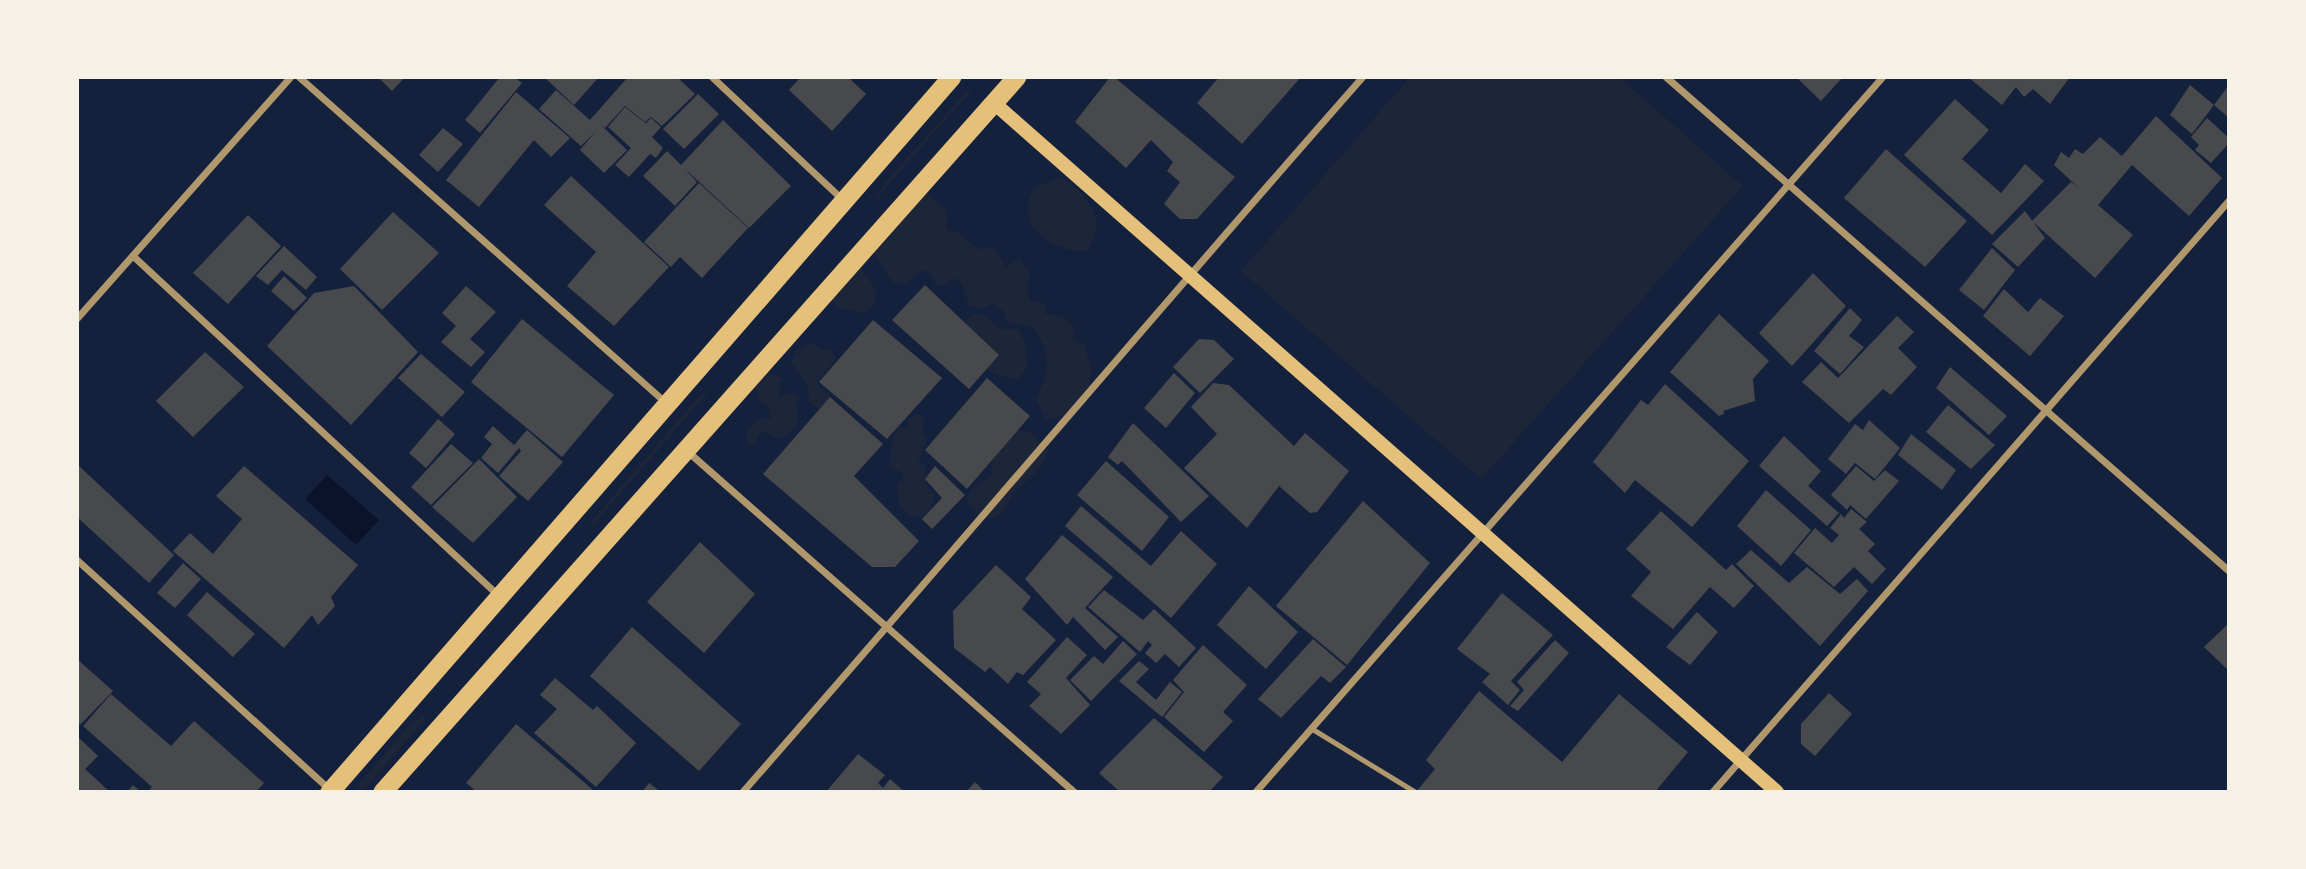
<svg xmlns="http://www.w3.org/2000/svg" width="2306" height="869" viewBox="0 0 2306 869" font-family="'DejaVu Sans',sans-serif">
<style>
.green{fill:#1d2539}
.water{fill:#0b132b}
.building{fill:#48494c}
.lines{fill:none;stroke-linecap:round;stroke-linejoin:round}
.service{stroke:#b1986c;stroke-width:5}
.minor{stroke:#b1986c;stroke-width:7}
.secondary{stroke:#e5c07b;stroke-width:14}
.trunk{stroke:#e5c07b;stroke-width:19}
</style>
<rect width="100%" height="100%" fill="#14213d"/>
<path class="green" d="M1410 77H1619L1743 186 1481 479 1241 271Z
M972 89 971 91 872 203 884 184 968 90Z
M1061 177C1078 187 1100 208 1096 230 1095 237 1090 245 1088 251 1068 253 1038 242 1030 221 1025 211 1029 198 1034 188Z
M924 191 947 211V230L957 232 978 249 995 248 1006 268 1019 258 1030 272 1027 290 1030 301 1046 304 1044 313 1066 318 1074 328V340L1084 344 1091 369 1090 384 1068 413 1046 420 1036 399C1050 369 1052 357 1034 328L1007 322 1003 311 992 304 980 309 969 306 962 284 954 278 943 286 936 285 930 273 923 270 904 284 894 283C885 273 880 262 872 250Z
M855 267 862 269 876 290 874 306 864 313 837 308 830 297Z
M974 314H985L998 329H1018L1025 343 1027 368 1018 379C990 377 981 365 962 348L967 319Z
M808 344H812L821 349 830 350 836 358 820 378 816 379 817 385 831 395 830 405 821 411 809 402 808 387 791 362 797 351Z
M769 373 784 379 780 382 779 397C788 393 791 389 799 398L795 407C804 422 792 434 778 439L762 431 758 436 756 443 751 445 746 436 748 428 762 418 771 419 767 404H763L759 400 756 387 762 378Z
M709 389 708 392 587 532 595 517 693 403Z
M918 413 924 420 923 433 927 441 918 462 925 464 927 486 935 496 928 513 918 518C898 513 898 504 897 485L905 474 889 466 893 437 900 427H908L907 420Z
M994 422 1031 433 1049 451C1042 470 1028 479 1014 493 1007 501 1005 515 993 518 981 521 973 509 967 501 970 484 979 483 993 476L990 451Z
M424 716 425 719 364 790 359 788 358 785 412 722Z"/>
<path class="water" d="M327 475 379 520 356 545 305 499Z"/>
<path class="building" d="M378 77H405L392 91Z
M500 77H514L522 83 480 133 465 120Z
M544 77H599L574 105Z
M628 77H677L695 94 662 126 651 117 645 122 625 106 605 128 601 125 627 150 604 173 580 150 596 131 581 146 539 109 556 90 590 120Z
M801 77H848L866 94 832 131 789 90Z
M1110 77H1114L1235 177 1197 219H1180L1164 204 1180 182 1167 171 1173 162 1151 140 1126 168 1075 122Z
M1219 77H1301L1242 144 1197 103Z
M1796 77H1843L1821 101Z
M1968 77H2070L2050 104 2033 89 2024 97 2016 87 2002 105Z
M2190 85 2214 105 2192 134 2170 115Z
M2229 85V118L2214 105Z
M516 92 570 138 551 157 534 140 479 207 446 180Z
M698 94 719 114 684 149 663 129Z
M1955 99 1989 130 1962 159 2001 193 2025 164 2044 181 1992 235 1904 155Z
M625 107 648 125 646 123 651 118 661 127 652 137 663 148 656 158 650 154 629 177 615 165 631 148 608 127Z
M2156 116 2222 178 2189 216 2132 165 2098 205 2133 235 2095 278 2032 221 2071 182 2080 189 2054 165 2061 152 2069 158 2075 149 2083 154 2100 137 2122 156Z
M2207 118 2229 138V143L2211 163 2195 150 2199 145 2191 137Z
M723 120 791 186 749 228 684 168 697 182 675 206 643 176 667 151 681 165Z
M443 128 463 144 438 172 419 155Z
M1886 149 1967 221 1925 267 1844 198Z
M571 176 669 267 614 326 567 286 596 252 544 205Z
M699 183 748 228 702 278 680 257 671 267 644 242Z
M2025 211 2045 238 2018 267 1992 244Z
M393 212 439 253 382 310 340 269Z
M248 215 281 246 228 304 193 273Z
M284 246 317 277 306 290 282 270 268 285 256 276Z
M1992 248 2015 270 1984 310 1959 290Z
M1813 273 1846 306 1792 366 1759 333Z
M284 276 307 298 294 311 271 291Z
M925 285 999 355 969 389 892 320Z
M354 286 418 352 351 425 267 346 314 293Z
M466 286 496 312 470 339 485 352 471 367 441 342 456 326 442 313Z
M2004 289 2028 312 2040 298 2064 316 2030 356 1983 316Z
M1850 308 1862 320 1849 336 1864 347 1840 374 1814 351Z
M1719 314 1769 361 1753 379 1755 401 1723 411 1724 414 1719 416 1670 372Z
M1897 316 1914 332 1898 348 1917 367 1891 395 1883 389 1849 423 1802 382 1821 362 1838 378Z
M522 319 614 395 562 457 471 382Z
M873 320 942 378 887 439 819 382Z
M1199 339 1214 340 1234 359 1200 393 1173 367Z
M205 352 244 387 193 437 156 401Z
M421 354 465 392 442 417 398 378Z
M1950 367 2007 416 1989 435 1936 388Z
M1174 373 1195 393 1166 428 1144 408Z
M987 378 1030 416 967 489 925 450Z
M1213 383 1229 385 1294 446 1305 433 1349 471 1317 512 1310 513 1279 486 1247 528 1184 468 1217 434 1191 407Z
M1665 384 1749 461 1692 527 1635 480 1625 493 1593 462 1641 400 1648 405Z
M830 397 883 444 854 476 919 541 895 567H872L763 474Z
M1948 405 1995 445 1971 469 1926 432Z
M438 419 455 434 426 468 409 453Z
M1869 420 1900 448 1875 479 1855 463 1846 474 1828 459 1855 424 1863 430Z
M1133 423 1209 496 1181 522 1122 461 1118 465 1108 457Z
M493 426 514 445 527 430 563 462 528 501 499 476 521 451 519 448 498 473 481 458 492 444 484 437Z
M1911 434 1956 470 1942 490 1898 455Z
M1784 436 1821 471 1808 486 1839 513 1827 526 1759 466Z
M451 444 473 463 431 505 411 487Z
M479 459 517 497 473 543 432 507Z
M1106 461 1169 517 1142 551 1077 495Z
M77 464 174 555 149 583 77 517Z
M244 466 358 565 331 597 335 606 318 625 312 615 284 648 173 551 190 533 213 554 242 519 216 496Z
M935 466 965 495 932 529 922 519 942 498 925 479Z
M1856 466 1874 481 1885 470 1899 481 1866 519 1850 505 1847 510 1831 495Z
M1766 490 1811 530 1781 566 1737 526Z
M1363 501 1430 563 1347 665 1276 606Z
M1081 506 1151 566 1181 531 1217 564 1171 618 1065 526Z
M1851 509 1867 522 1859 529 1875 544 1868 551 1886 569 1872 584 1854 567 1834 587 1794 553 1815 528 1832 543 1839 535 1830 528 1841 514 1844 518Z
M1661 511 1726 570 1732 564 1754 586 1734 608 1710 587 1673 629 1631 596 1651 572 1626 549Z
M1062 535 1113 577 1085 608 1118 637 1105 650 1073 617 1067 625 1025 579Z
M700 542 755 594 704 653 647 602Z
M1751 550 1789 583 1807 567 1840 594 1857 579 1868 591 1820 646 1736 564Z
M183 563 201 579 175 608 157 593Z
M996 565 1031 597 1022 609 1056 640 1023 675 1017 672 1008 684 990 667 985 672 954 648 953 611Z
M1249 586 1298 632 1266 669 1217 625Z
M1104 590 1143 620 1154 609 1196 648 1179 667 1165 654 1156 663 1145 653 1152 645 1148 641 1140 652 1088 607Z
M207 592 255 634 233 657 187 615Z
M1502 593 1553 635 1511 681 1520 690 1508 705 1482 682 1490 674 1457 649Z
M1697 612 1718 632 1690 665 1666 647Z
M2229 623V671L2204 647Z
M632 627 741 724 699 771 590 676Z
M1067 637 1087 655 1066 678 1090 705 1061 734 1029 706 1041 694 1027 682Z
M1313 639 1346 667 1330 683 1321 676 1281 718 1258 699Z
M1555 640 1569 653 1518 711 1510 706 1524 690 1517 682Z
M1123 641 1137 654 1091 701 1070 680 1094 656 1103 664Z
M1203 645 1247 685 1223 712 1233 721 1204 752 1164 717 1184 692 1173 680Z
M77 659 113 691 80 725 77 722Z
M1139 661 1149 669 1136 682 1156 700 1170 682 1182 692 1162 717 1119 681Z
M555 678 593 710 597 706 636 743 596 787 534 733 557 709 540 695Z
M1479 691 1562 762 1619 694 1688 752 1655 792H1416L1435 769 1426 760Z
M1829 693 1852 714 1815 756 1801 744V724Z
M111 694 171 746 194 721 264 783 256 792H147L152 787 83 726Z
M1154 718 1223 777 1209 792H1120L1099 773Z
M516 724 592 789 590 792H477L466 783Z
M77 736 98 756 85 769 110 792H77Z
M858 754 885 775 878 783 883 788 890 779 905 792H826Z
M975 782 985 792H966Z
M649 783 661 792H642Z
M133 785 141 792H127Z"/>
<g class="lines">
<path class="service" d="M1312 729 1415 792"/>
<path class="minor" d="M299 77 665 402
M712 77 844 201
M1666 77 2229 571
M133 256 500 597
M77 319 291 77
M687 451 1074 792
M77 560 329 789
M743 792C951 555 1154 314 1363 77
M1256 792 1883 77
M1713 792 2229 201"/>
<path class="secondary" d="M994 103 1777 792"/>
<path class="trunk" d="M330 792 952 77
M383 792 1017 77"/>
</g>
<rect width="2306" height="869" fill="none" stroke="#f6f1e7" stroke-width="158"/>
</svg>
